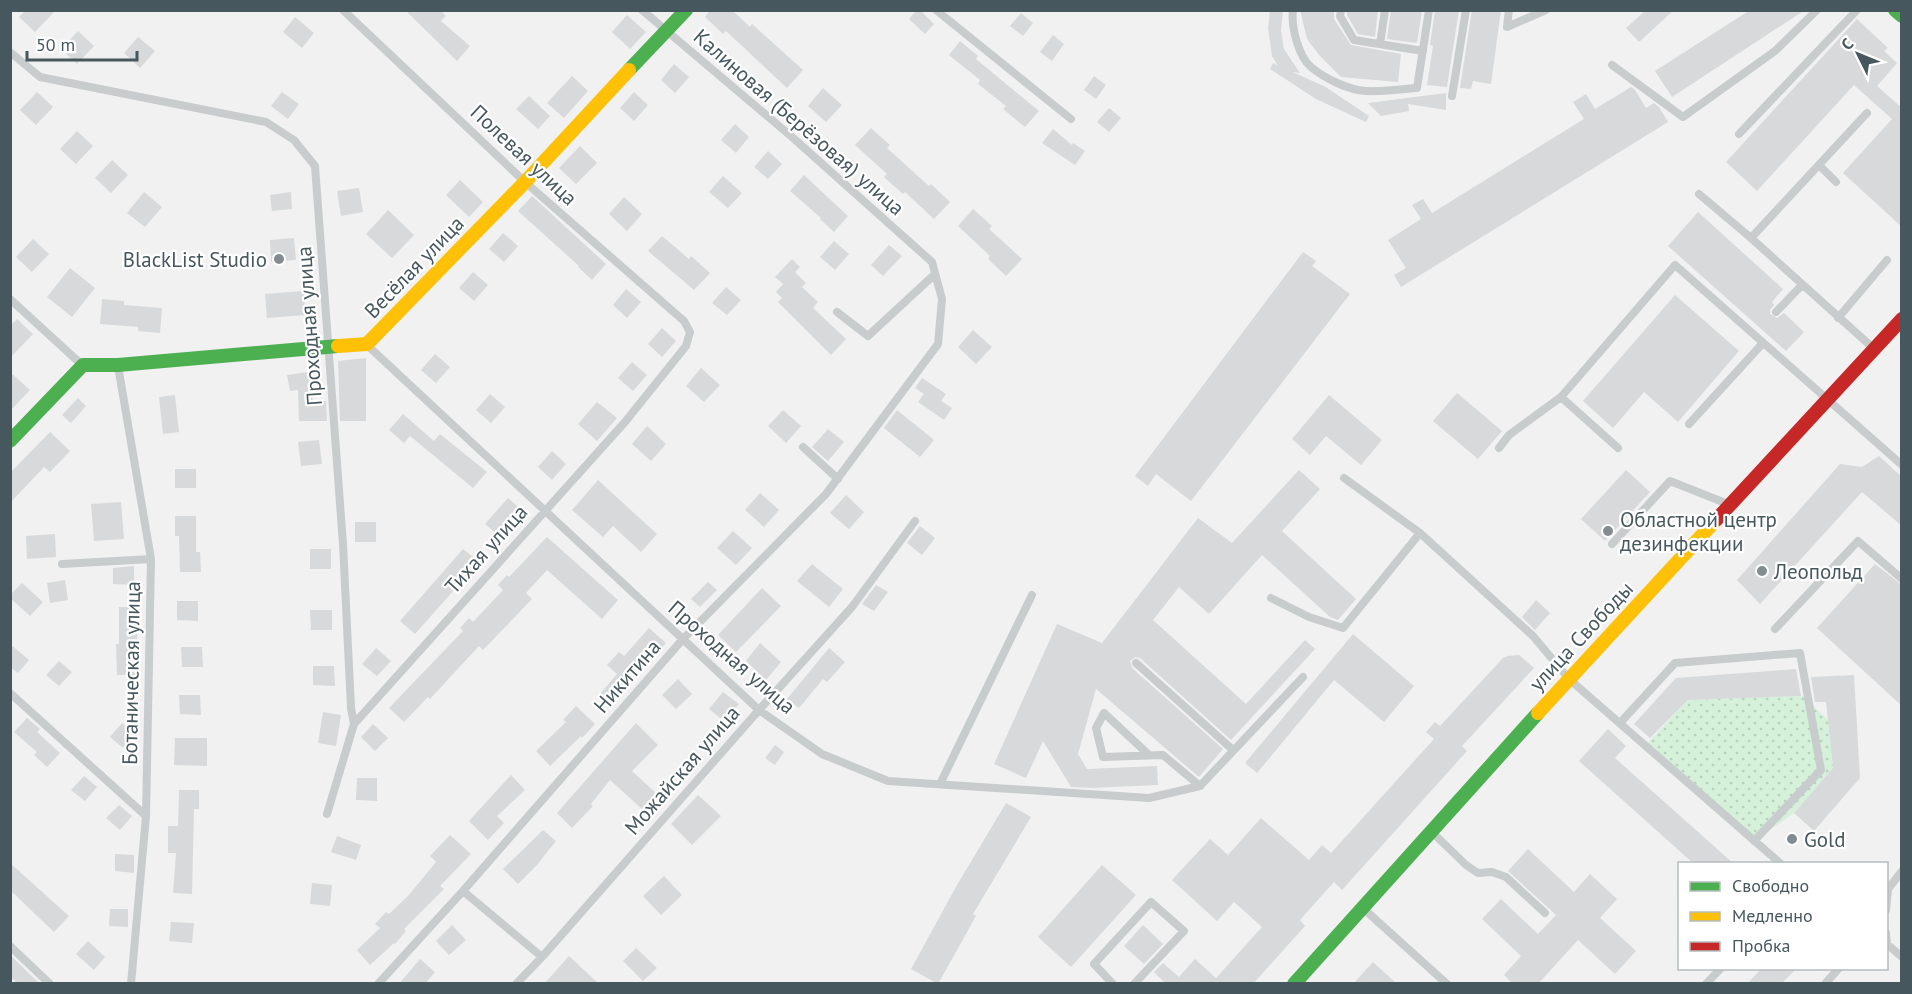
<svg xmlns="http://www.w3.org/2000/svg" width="1912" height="994" viewBox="0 0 1912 994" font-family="'PT Sans',sans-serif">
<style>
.park{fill:url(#park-dots)}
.building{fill:#d7d9da}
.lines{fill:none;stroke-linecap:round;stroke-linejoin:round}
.lane{stroke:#c8cccd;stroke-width:8}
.fast{stroke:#4caf50;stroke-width:14}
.slow{stroke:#ffc107;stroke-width:14}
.jam{stroke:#c62828;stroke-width:14}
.poi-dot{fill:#828d91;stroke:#fff;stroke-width:2}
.labels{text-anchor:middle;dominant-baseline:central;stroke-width:4.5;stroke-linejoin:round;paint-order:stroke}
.street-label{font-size:21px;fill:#47575e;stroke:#fff}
.poi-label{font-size:21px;fill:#47575e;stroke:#fff;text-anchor:start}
</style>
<defs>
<pattern id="park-dots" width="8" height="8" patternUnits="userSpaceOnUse" patternTransform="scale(1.5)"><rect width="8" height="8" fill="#d5f1da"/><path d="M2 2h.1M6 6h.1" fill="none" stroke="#b8d1be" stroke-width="1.8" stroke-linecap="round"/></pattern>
</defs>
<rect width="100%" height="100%" fill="#f1f1f1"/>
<path class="park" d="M1803 696 1828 720 1833 768 1794 813 1754 841 1645 746 1688 700Z"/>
<path class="building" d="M26 10H56L35 32 19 17Z
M405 10H440L446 16 441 21 470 46 457 61Z
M710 10H732L750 27 752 24 803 70 787 88 726 31 723 34 705 17Z
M917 10H920L934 24 925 34 909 19Z
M1270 10H1283L1281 31 1284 49 1300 73 1292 72 1324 86 1369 116 1366 122 1316 99 1270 69 1273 63 1278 66 1272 56 1268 28Z
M1300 10H1334V19L1351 45 1401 54 1398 82 1341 77 1319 55 1307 39Z
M1347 10H1378L1375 37 1358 34 1347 15Z
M1391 10H1422L1417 43 1387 39Z
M1435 10H1459L1447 87 1427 85 1433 46 1430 45Z
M1472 10H1501L1491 84 1473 81 1471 89 1460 88Z
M1646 10H1674L1639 42 1626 28Z
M1750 10H1805L1672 97 1655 71Z
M1021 13 1033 23 1023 36 1010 26Z
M627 15 646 32 630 49 612 32Z
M295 17 314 33 302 48 283 32Z
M1857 19 1888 48 1884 51 1897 63 1877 86 1902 108V227L1843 173 1892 119 1854 85 1757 191 1726 162Z
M78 31 94 46 77 64 61 49Z
M1053 35 1064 44 1052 61 1040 52Z
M138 37 155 51 140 68 124 53Z
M960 41 978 56 976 59 1039 111 1025 127 1003 109 1006 106 978 84 980 80 949 55Z
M674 64 689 77 675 93 661 80Z
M572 76 588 91 564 118 547 103Z
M1094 76 1106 85 1096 99 1084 90Z
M1631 87 1635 90 1646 108 1654 103 1659 107 1668 122 1401 287 1394 275 1406 268 1388 240 1421 219 1412 205 1423 199 1432 213 1584 119 1573 102 1586 94 1595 109Z
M823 88 842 105 826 122 808 106Z
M37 92 53 107 36 125 20 110Z
M282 92 299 104 288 119 271 106Z
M634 92 648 105 634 121 620 108Z
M1446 93V110L1408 104 1409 111 1381 116 1368 103Z
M529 96 550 116 538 129 516 109Z
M1109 108 1121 118 1109 132 1097 122Z
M735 124 749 137 736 153 721 140Z
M871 128 890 145 887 148 929 186 931 184 950 202 934 219 905 192 903 194 884 177 887 174 855 145Z
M1053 129 1072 145 1073 143 1085 151 1075 165 1042 143Z
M77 131 93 146 76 164 60 149Z
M580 146 597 163 576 184 559 168Z
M768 151 782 164 768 179 754 167Z
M112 160 128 175 111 193 95 178Z
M804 175 848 216 834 232 820 219 821 218 790 191Z
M723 176 742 193 728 208 709 192Z
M460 180 483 202 469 217 446 195Z
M359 188 363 212 341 216 337 191Z
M144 192 162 207 145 227 127 213Z
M291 192 292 209 272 211 270 195Z
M532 196 606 264 592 280 578 267 579 266 518 211Z
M624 197 642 214 627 231 609 214Z
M973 209 992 226 989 229 1022 259 1006 276 988 259 990 256 958 226Z
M388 210 414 235 392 258 366 234Z
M1698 212 1783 289 1772 302 1774 305 1770 310V314L1777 318 1784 313 1804 332 1786 351 1668 246Z
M503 233 518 246 504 262 489 249Z
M662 236 689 259 691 256 710 273 694 290 648 251Z
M294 238 296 260 271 262 270 240Z
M33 239 49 254 32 272 16 257Z
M834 241 849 254 835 270 820 257Z
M889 245 902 256 883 276 871 265Z
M1303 252 1316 261 1312 266 1350 294 1191 501 1156 474 1148 486 1135 476Z
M792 259 800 267 795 272 806 283 802 287 818 302 813 308 846 339 831 355 778 302 782 298 776 292 783 284 775 277Z
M70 268 95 288 72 317 47 297Z
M473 272 488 285 474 301 459 288Z
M726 287 741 300 727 315 712 303Z
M626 289 641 302 627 318 613 305Z
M304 291 305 315 267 318 265 294Z
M1675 295 1739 351 1678 422 1644 392 1613 428 1583 401Z
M102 299 124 301V305L162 308 160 333 138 331V327L100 324Z
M17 319 33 334 10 358V326Z
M662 328 676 341 662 357 648 344Z
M973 330 992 347 976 364 958 347Z
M435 354 450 367 436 383 421 370Z
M366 358V421H340L338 361Z
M632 362 647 375 633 391 618 378Z
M701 368 720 385 704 402 686 386Z
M10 372 30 390 10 411Z
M308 372 313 401H326L327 421H299L298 390 290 391 287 375Z
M922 378 946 394 941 401 952 408 944 420 918 402 924 394 915 388Z
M1457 393 1502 431 1478 459 1433 421Z
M490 394 505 407 491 423 476 410Z
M175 395 179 432 163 434 159 397Z
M1329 395 1382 440 1361 465 1326 436 1310 455 1292 439Z
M78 398 86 406 71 423 62 415Z
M597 402 617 418 597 441 578 424Z
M783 410 801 426 786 443 768 426Z
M897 410 934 440 920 457 884 428Z
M403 414 434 441 440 434 487 472 473 488 410 436 404 443 389 430Z
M647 426 666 444 651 461 632 444Z
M828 429 844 442 828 461 812 447Z
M50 432 70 451 50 472 44 467 10 503V473Z
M319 440 322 464 301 466 298 442Z
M552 451 566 464 552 480 538 467Z
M1879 456 1902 477V526L1862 492 1760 604 1737 580 1840 464 1862 467Z
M175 469H196V488H175Z
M1299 470 1320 489 1282 531 1356 599 1338 620 1330 617 1262 555 1209 614 1179 587 1153 620 1246 704 1305 640 1315 649 1231 740 1140 658 1135 657 1130 661 1132 668 1223 749 1199 777 1096 689 1078 754 1087 769 1157 766 1158 785 1092 788 1071 787 1043 741 1026 778 994 764 1057 624 1102 643 1198 518 1232 543Z
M1626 470 1650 492 1605 541 1581 519Z
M598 480 657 534 641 552 613 526 603 537 572 510Z
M760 493 779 510 764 527 745 510Z
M846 495 864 512 849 529 830 513Z
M508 498 523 511 500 537 485 524Z
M121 502 124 539 94 541 91 504Z
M175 516H196V552H200L201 572H180L179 536H175Z
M355 522H376V542H355Z
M920 526 935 538 922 555 907 543Z
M733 531 752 548 736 565 717 548Z
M55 534 56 557 27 559 26 536Z
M547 537 618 600 602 619 547 570 526 593 532 599 483 650 479 646 430 699 428 697 404 722 389 708 463 631 460 628 469 618 473 622 503 590 498 585 507 575 509 577Z
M310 549H331V569H310Z
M463 549 479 562 415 634 400 621Z
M812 564 843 589 829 607 797 581Z
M1875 564 1902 585V706L1817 628Z
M134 566V585L113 584V568Z
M65 580 68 600 50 603 47 583Z
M708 582 717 590 700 607 691 599Z
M22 583 43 602 30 616 10 598V595Z
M876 585 888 592 874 611 862 604Z
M762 588 781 606 736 652 718 635Z
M1536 600 1550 613 1535 630 1522 617Z
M177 601H198V621L177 620Z
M119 607H140V627H137L138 675H117L116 644H119Z
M310 610H332V630H311Z
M649 628 666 643 610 705 599 695 617 674 607 665 619 652 624 656Z
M1353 634 1414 686 1384 722 1334 680 1257 773 1245 763Z
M760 643 781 662 766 680 746 661Z
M10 644 29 660 18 673 10 667Z
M181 647H202L203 667H182Z
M376 648 391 661 377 676 362 664Z
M829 648 845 662 827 682 823 679 799 708 787 699Z
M1519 655 1534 668 1462 746 1467 751 1342 890 1334 882 1300 920 1305 926 1253 984H1166L1154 972 1163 963 1179 977 1195 959 1216 978 1262 927 1234 902 1217 921 1172 880 1210 839 1228 855 1261 818 1309 860 1322 845 1331 853 1434 739 1426 732 1435 722 1440 726 1503 658 1508 656Z
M59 661 72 672 59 686 46 675Z
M313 666H334L335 686 313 685Z
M1796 669 1801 696 1688 700 1650 738 1634 724 1676 678Z
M1854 675 1860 778 1814 831 1794 813 1833 768 1826 702H1815L1811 677Z
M678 679 692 694 676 709 662 695Z
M723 692 739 704 725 722 709 709Z
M179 695H200L201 715 180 714Z
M576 706 595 724 582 738 581 736 550 766 536 751 566 722 563 720Z
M323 712 341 715 336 746 318 743Z
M27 718 40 729 37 732 60 753 47 767 34 755 37 752 14 732Z
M122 723 135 734 123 748 110 737Z
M636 723 658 745 632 771 656 793 642 809 610 780 591 804 593 806 572 828 557 813Z
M373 724 388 738 375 751 361 737Z
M1608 729 1626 746 1615 758 1734 864H1694L1579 761Z
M175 738H207V766L174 765Z
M775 745 784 752 775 765 765 758Z
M511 775 525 790 497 816 504 823 488 840 469 821Z
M84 776 97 787 85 801 71 790Z
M357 778H377V801L356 800Z
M179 790H199V809H194L192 894 173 893 176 853H168V826H178Z
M698 795 721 816 692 845 671 824Z
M1006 803 1031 817 973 914 976 916 938 984 911 969 957 885Z
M119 805 132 816 120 830 106 818Z
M543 830 556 841 537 865 518 884 503 869Z
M450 835 471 854 440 886 444 889 404 929 406 931 395 944 394 943 370 965 357 950 380 928 375 924 386 912 389 914 408 896 436 862 430 856Z
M337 836 361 845 356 860 331 852Z
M1528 849 1574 892 1590 874 1617 899 1600 918 1636 951 1615 974 1578 940 1538 984H1513L1504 975 1521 956 1482 919 1501 899 1538 934 1556 915 1508 871Z
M115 854 134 855V873L115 871Z
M10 863 69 916 54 932 10 890Z
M1102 865 1136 895 1071 967 1038 937Z
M664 876 682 895 661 915 643 896Z
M312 883 332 885 330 906 310 904Z
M110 909H128V927L109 926Z
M171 922 194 923 192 943 169 941Z
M452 925 466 940 449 955 436 941Z
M1143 925 1163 944 1144 964 1124 946Z
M88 941 105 957 94 970 76 954Z
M636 948 657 968 643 981 623 961Z
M10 955 40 984H18L10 976Z
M569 956 599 984H544Z
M420 959 435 972 425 984H399Z
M1373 962 1397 984H1353Z
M1761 969H1796L1781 984H1747Z"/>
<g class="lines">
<path class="lane" d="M936 10 1071 119
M1293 10C1291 26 1298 56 1311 67 1324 78 1348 90 1366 91 1382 92 1400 89 1417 88L1429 10
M1341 10 1340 16 1354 40 1423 51
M1509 10 1507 27 1546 10
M1380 44 1385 10
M10 52 40 77 266 122 294 140 315 166 343 544 351 708 354 724
M1612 65 1683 117 1775 51 1817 10
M1452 96 1466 10
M1867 113 1751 238 1872 347
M1739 134 1857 10
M1820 166 1836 182
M1699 194 1751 238
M10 299 81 364
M837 312 868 336 935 274
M1776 312 1802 285
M1838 318 1887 260
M367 345 759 710 822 754 888 781 1149 798 1200 786
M118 366 151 559 146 816 131 984
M1689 424 1763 343
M803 447 838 479
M1499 448 1509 435 1561 397
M1618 448 1561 397 1675 265 1902 465
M1344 478 1420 533 1533 636 1569 679 1781 864
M1612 544 1670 481 1728 504
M62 564 151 559
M1271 598 1309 617 1343 628 1420 533
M1775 629 1858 541 1902 579
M1136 663 1233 750
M10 693 146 816
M1620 723 1675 663 1800 653 1821 770 1754 841
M1149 755 1104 713 1096 728 1103 757 1163 755 1200 786
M940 784 1032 595
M1200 786 1303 677
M327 814 354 724 625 422 686 346 690 332 684 321 525 182 343 10
M1432 832 1466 865 1478 873 1492 872 1506 877 1545 913
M463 891 542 957
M1365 910 1447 984
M1886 910 1888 889 1902 871
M1886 933 1887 944 1902 957
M10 946 50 984
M378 984 463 891 683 639 826 494 938 344 942 299 932 262 792 137 642 10
M516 984 542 957 759 710 852 607 915 521
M1113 984 1094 964 1151 902 1184 931 1134 984
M1706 984 1721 968
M1825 984 1839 968"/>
<path class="fast" d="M1895 10 1902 16
M629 70 686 10
M10 441 83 365H118L338 346
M1294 984 1538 713"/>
<path class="slow" d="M338 346 367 344 525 182 629 70
M1538 713 1716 520"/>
<path class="jam" d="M1716 520 1902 319"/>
</g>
<g class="poi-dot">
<circle cx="279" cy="259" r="6"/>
<circle cx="1608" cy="531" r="6"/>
<circle cx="1762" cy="571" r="6"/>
<circle cx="1792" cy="839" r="6"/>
</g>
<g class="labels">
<g class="street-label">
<text transform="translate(799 122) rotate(41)">Калиновая (Берёзовая) улица</text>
<text transform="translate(524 155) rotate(43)">Полевая улица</text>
<text transform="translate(414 267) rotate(-46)">Весёлая улица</text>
<text transform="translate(309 326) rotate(-94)">Проходная улица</text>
<text transform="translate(486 549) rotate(-48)">Тихая улица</text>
<text transform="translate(1581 636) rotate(-47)">улица Свободы</text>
<text transform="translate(732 657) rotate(41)">Проходная улица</text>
<text transform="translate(131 673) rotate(-89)">Ботаническая улица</text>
<text transform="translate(627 676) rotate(-49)">Никитина</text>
<text transform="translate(682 770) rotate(-49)">Можайская улица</text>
</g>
<g class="poi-label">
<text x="267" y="259" text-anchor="end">BlackList Studio</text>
<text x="1620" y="519">Областной центр<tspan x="1620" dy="24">дезинфекции</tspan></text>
<text x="1774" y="571">Леопольд</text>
<text x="1804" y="839">Gold</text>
</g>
</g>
<rect width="1912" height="994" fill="none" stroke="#47575e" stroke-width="24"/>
<rect x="1678" y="862" width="210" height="108" fill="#ffffff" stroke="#b5bcbf" stroke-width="1.5"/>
<rect x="1690" y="882" width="30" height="9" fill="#4caf50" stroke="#b5bcbf" stroke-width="1.5"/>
<text x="1732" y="892" font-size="18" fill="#47575e">Свободно</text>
<rect x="1690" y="912" width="30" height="9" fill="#ffc107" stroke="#b5bcbf" stroke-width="1.5"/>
<text x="1732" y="922" font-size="18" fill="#47575e">Медленно</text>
<rect x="1690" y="942" width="30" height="9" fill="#c62828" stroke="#b5bcbf" stroke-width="1.5"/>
<text x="1732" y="952" font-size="18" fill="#47575e">Пробка</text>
<g transform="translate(1858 54) rotate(313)" stroke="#ffffff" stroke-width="4.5" paint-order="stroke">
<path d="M0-4.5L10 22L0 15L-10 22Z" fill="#47575e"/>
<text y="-9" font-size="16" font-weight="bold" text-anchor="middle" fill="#47575e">С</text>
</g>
<path d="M27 51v9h110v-9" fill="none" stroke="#47575e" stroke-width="3"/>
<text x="36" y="51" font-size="18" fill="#47575e" stroke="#ffffff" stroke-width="4.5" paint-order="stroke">50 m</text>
</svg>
